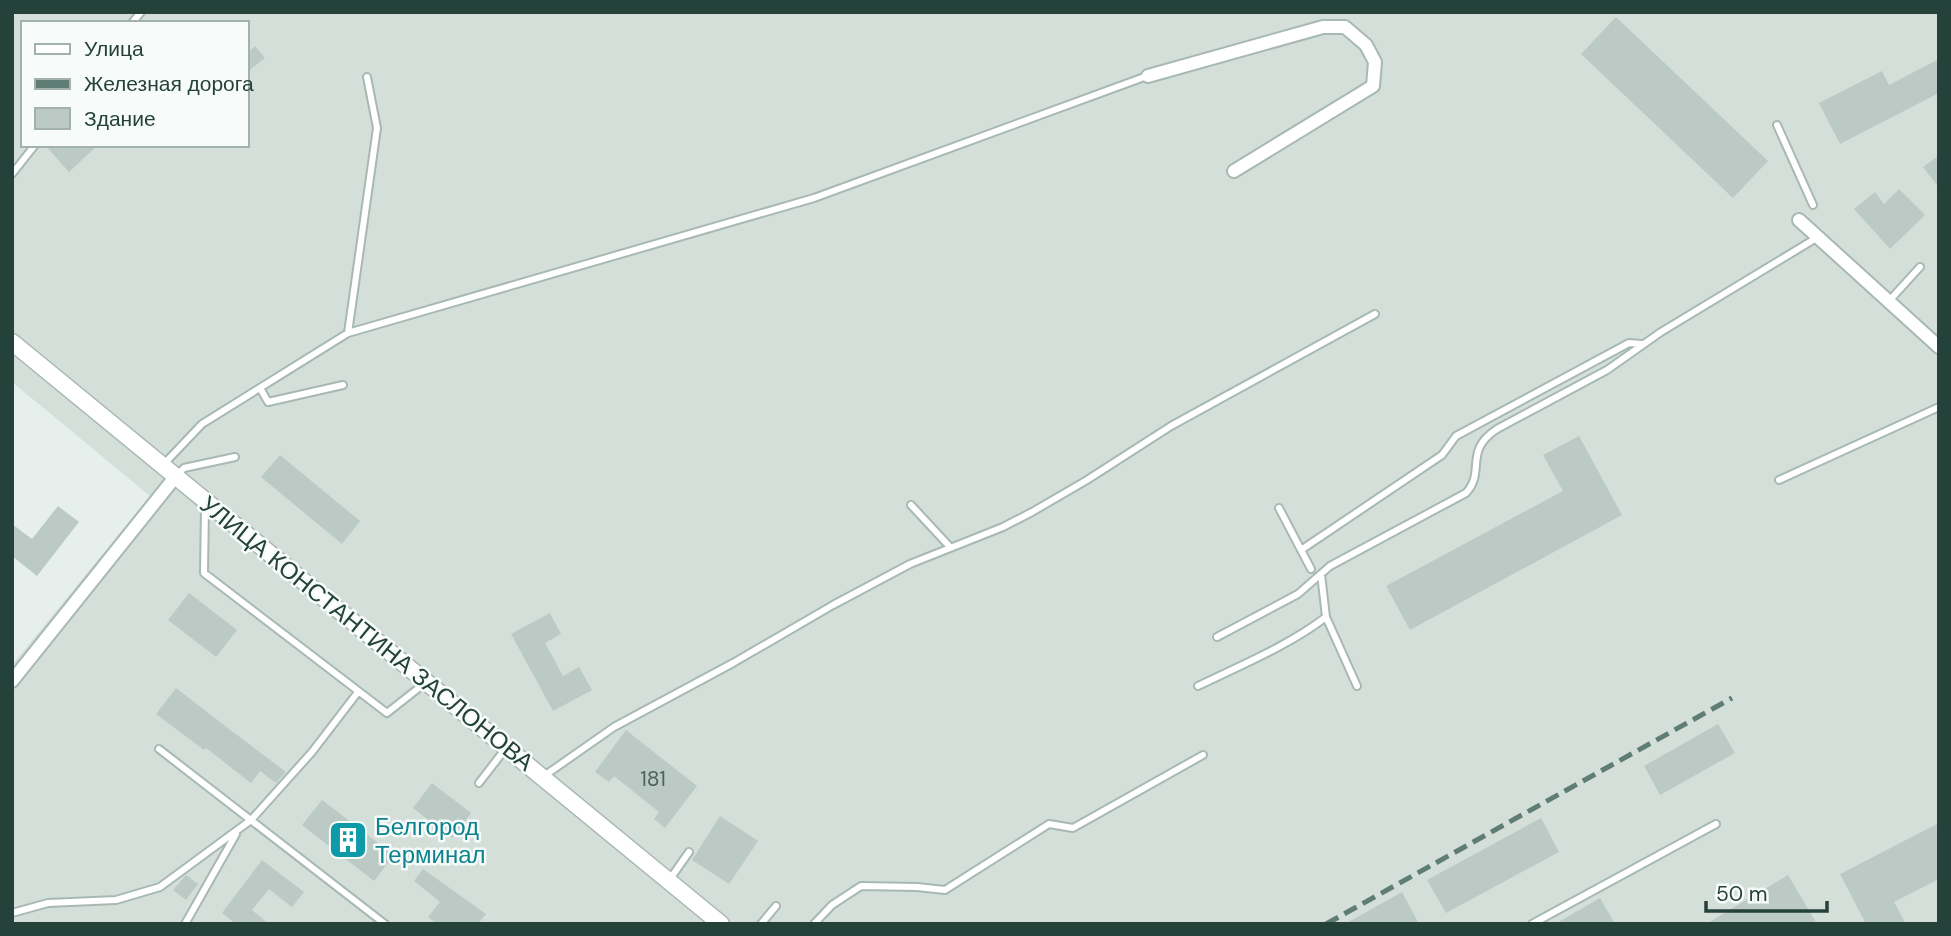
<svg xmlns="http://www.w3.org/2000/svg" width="1951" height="936" viewBox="0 0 1951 936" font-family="'DM Sans',sans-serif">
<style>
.built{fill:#d4dfda;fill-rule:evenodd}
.building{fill:#bbcac4}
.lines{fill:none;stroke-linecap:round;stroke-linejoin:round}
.service-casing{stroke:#a8b8b2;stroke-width:10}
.minor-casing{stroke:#a8b8b2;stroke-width:16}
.tertiary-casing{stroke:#a8b8b2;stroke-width:19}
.service{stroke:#fff;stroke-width:6}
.minor{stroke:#fff;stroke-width:12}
.tertiary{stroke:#fff;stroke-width:16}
.rail{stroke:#5f7d75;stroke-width:5;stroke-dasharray:14 7;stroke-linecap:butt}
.labels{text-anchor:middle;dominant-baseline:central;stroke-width:5;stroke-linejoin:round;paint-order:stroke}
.number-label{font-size:21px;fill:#4a645c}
.street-label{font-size:24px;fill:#24423a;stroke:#f7fbf9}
.culture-label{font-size:24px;fill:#0d838f;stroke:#f7fbf9;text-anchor:start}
</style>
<rect width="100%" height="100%" fill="#e6efeb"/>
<path class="built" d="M12 12H1939V924H12V665L150 496 12 382ZM23 23H247V145H23Z"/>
<path class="building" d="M1616 17 1768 161 1733 198 1581 54Z
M255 46 265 58 247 72V53Z
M1939 59V93L1840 144 1819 103 1882 71 1889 85Z
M45 145H98L69 172Z
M1939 155V188L1923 167Z
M1899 189 1925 215 1890 249 1854 209 1875 192 1884 204Z
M1579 436 1622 515 1410 630 1386 586 1563 491 1543 455Z
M280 455 360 521 342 544 261 477Z
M58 506 79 522 37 576 12 556V524L32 539Z
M189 593 237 630 216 657 168 620Z
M550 613 561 634 545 643 563 676 579 667 592 690 553 711 511 634Z
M176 688 233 732 286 772 276 783 260 771 251 783 206 748 204 750 156 714Z
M1718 724 1735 753 1660 795 1644 766Z
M626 730 697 786 665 828 654 819 659 812 614 776 609 782 595 772Z
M432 783 471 813 452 838 413 808Z
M322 800 394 855 374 881 302 825Z
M720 816 758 841 729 884 692 860Z
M1541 818 1559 852 1446 913 1427 880Z
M1939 823V879L1894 902 1906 924H1866L1840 874Z
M262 860 304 892 292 907 269 889 252 910 269 924H236L222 913Z
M423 869 486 914 478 924H437L428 917 440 902 414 881Z
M186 875 198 884 186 900 173 890Z
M1788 875 1817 924H1706Z
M1402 892 1419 924H1345Z
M1600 898 1615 924H1555Z"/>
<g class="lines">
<g class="service-casing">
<path id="service" d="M132 23 141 12
M1777 125 1813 205
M12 174 35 145
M1889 301 1920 267
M348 333 377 128 367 77
M260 388 268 402 343 385
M164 464 202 424 348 333 814 198 1147 76
M176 476 184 468 235 457
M1779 480 1939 407
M911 505 950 547
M205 506 204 573 387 713 425 683
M1279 508 1311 569
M1301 550 1442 455 1456 436 1629 343 1642 344
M1326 617 1357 686
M1217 637 1298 594 1330 566 1466 493C1486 472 1463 451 1497 429L1607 370 1661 332 1818 237
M1198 686C1241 665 1288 646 1326 617L1321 574
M159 749 385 924
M544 776 614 727 733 663 833 605 910 564 1003 527 1032 512 1087 480 1171 426 1375 314
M479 783 506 748
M670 879 689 852
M12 913 48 903 116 900 160 887 251 820 312 752 358 692
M185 924 236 834
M761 924 776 906
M814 924 832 905 861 886 917 887 945 890 1049 824 1073 828 1203 755
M1532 924 1716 824"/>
</g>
<g class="minor-casing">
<path id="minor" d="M1148 76 1323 27H1345L1366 45 1375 62 1373 86 1234 171
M1799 220 1939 347
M12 681 176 476"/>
</g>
<g class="tertiary-casing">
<path id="tertiary" d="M12 342 721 924"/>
</g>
<use href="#service" class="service"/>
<use href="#minor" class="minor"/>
<use href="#tertiary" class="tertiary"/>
<path class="rail" d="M1326 924 1732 698"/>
</g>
<defs>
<g id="building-square" transform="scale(2.0125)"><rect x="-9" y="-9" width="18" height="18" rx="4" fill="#0f9aa8" stroke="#f7fbf9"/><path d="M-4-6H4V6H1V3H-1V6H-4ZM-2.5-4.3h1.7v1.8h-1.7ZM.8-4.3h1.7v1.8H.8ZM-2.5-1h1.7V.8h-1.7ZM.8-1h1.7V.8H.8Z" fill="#fff"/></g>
</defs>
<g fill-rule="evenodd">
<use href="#building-square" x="348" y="840"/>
</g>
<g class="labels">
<g class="number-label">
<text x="653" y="779">181</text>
</g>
<g class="street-label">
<text transform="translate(367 633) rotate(39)">УЛИЦА КОНСТАНТИНА ЗАСЛОНОВА</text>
</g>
<g class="culture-label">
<text x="375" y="826">Белгород<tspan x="375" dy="28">Терминал</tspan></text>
</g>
</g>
<rect width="1951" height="936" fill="none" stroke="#24423a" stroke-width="28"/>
<rect x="21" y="21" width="228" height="126" fill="#f7fbf9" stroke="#a3b1ad" stroke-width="2"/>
<rect x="35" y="44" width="35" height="10" fill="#ffffff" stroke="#a3b1ad" stroke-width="2"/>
<text x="84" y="56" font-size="21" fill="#24423a">Улица</text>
<rect x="35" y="79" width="35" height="10" fill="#5f7d75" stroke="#a3b1ad" stroke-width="2"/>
<text x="84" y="91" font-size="21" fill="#24423a">Железная дорога</text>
<rect x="35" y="108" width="35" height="21" fill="#bbcac4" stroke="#a3b1ad" stroke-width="2"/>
<text x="84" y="126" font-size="21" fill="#24423a">Здание</text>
<path d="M1706 901v10h121v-10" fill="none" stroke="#24423a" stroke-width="3.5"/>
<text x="1716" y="901" font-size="21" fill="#24423a" stroke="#f7fbf9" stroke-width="5" paint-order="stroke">50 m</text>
</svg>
